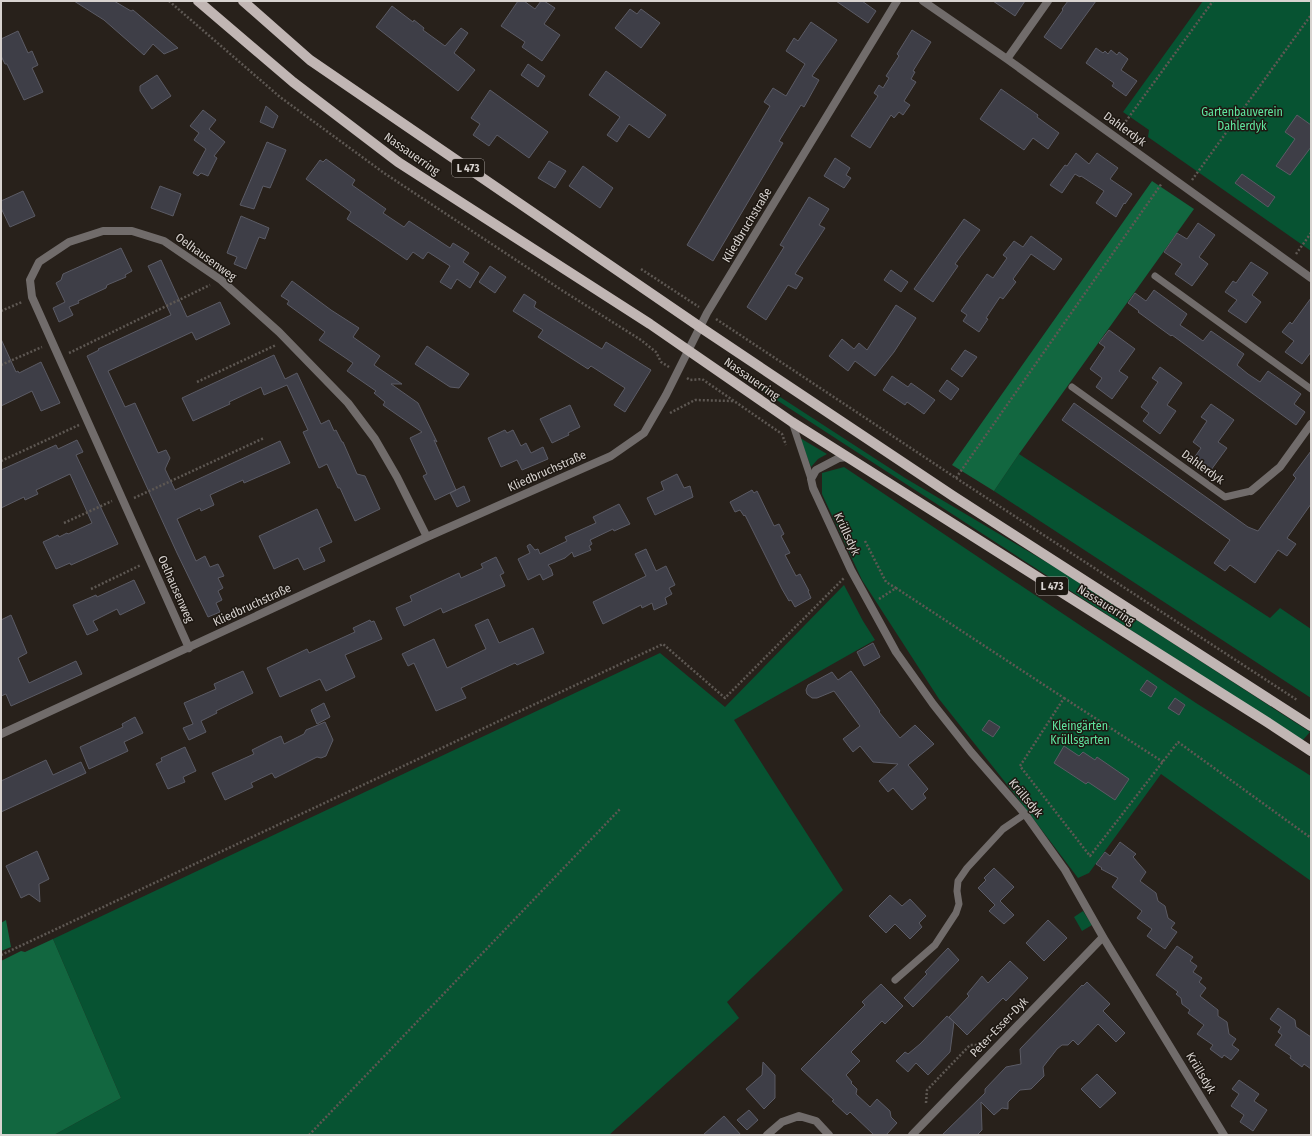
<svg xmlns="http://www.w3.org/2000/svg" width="1312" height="1136" viewBox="0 0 1312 1136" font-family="'Fira Sans Condensed',sans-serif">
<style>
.green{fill:#075332}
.forest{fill:#126740}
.building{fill:#3e3e47;stroke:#5b5b65}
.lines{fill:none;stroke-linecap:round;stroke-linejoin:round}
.path{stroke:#5e5853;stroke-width:2.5;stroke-dasharray:2 2;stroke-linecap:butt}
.lane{stroke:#716c6b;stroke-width:7}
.street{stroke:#716c6b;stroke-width:8}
.primary{stroke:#c1b6b4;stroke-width:10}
.labels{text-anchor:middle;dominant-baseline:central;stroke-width:3;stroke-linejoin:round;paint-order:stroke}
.shield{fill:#1e1812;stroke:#a09b97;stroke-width:1}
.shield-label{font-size:11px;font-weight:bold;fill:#d8d3d0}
.park-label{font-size:12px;fill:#5fe59f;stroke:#1e1812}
.street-label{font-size:12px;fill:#d8d3d0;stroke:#1e1812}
</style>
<rect width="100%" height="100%" fill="#28211b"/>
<path class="green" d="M1203 1H1311V251L1148 137 1149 130 1123 112Z
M760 384 905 478 1058 569 1310 732 1302 741 758 388Z
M800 438 827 454 818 459 811 467Z
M1019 454 1270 618 1280 608 1311 629V698L994 491Z
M844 467 1196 703 1311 776V881L1161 774 1089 873 1078 878 1013 792 939 699 862 580 822 494V473Z
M844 585 863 621 875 640 734 720 843 890 727 1002 739 1018 609 1135H54L121 1098 53 939 660 653 725 707Z
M1083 911 1092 925 1082 931 1074 917Z"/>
<path class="forest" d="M1152 181 1194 209 1019 454 994 491 952 465Z
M6 920 11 947 1 951V923Z
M53 939 121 1098 54 1135H1V961L21 951 25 952Z"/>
<path class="building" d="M74 1H114L131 11 133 10 178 48 164 54 153 44 144 55 104 20Z
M518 1H524L535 9 541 1H544L555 8 544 24 560 35 542 61 522 47 525 42 501 26Z
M836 1H862L876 11 868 23Z
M993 1H1025L1015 16Z
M1068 1H1096L1061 49 1044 37 1063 10 1062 9Z
M392 6 413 22 414 20 424 28 423 30 445 46 461 28 468 33 454 53 475 70 458 91 376 27Z
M630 9 637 14 641 9 660 23 641 48 615 28Z
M811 22 837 40 812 76 819 80 804 107 801 105 779 141 783 143 713 261 687 245 770 106 764 102 773 88 786 96 805 64 786 51 794 38 798 41Z
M912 30 931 42 913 71 915 72 911 79 916 82 904 101 910 105 903 115 899 112 894 118 891 115 870 148 851 136 878 96 874 93 879 85 883 88 889 78 886 76 899 56 897 54Z
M18 31 28 53 32 51 38 65 32 68 43 92 24 100 7 64H5L1 56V39Z
M1096 48 1103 53 1105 51 1108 54 1111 50 1117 55 1119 52 1128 59 1121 70 1137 81 1126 96 1112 86 1114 83 1086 63Z
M528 64 545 76 538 87 521 75Z
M606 71 666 115 649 138 629 124 617 142 607 135 620 117 589 95Z
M157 75 171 96 152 109 140 91V86Z
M1001 89 1038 115 1037 117 1059 133 1048 149 1033 138 1024 150 980 119Z
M490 90 548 132 529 158 497 135 489 146 473 135 480 124 471 118Z
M266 106 278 116 273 128 260 122Z
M203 110 216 120 209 129 225 142 214 156 217 158 208 176 201 173 198 176 193 173 206 149 194 140 199 133 190 126Z
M1297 115 1311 125V147L1290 175 1276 166 1295 139 1285 132Z
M267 142 286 150 270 188 263 186 254 209 240 205Z
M1076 153 1089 164 1097 153 1118 168 1110 179 1132 194 1125 204 1124 203 1116 217 1096 203 1104 191 1081 176 1080 177 1075 174 1062 193 1050 185 1065 165 1067 166Z
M835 158 850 168 846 175 851 178 844 188 824 176Z
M326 159 355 180 352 185 386 209 383 213 404 227 409 221 450 248 453 243 469 253 463 262 479 273 470 288 457 279 451 289 440 282 450 266 428 252 423 259 413 252 407 260 347 219 351 212 306 179 320 160 323 162Z
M549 161 566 171 555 188 538 178Z
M583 166 613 188 600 208 569 186Z
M1242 174 1275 197 1268 207 1235 183Z
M160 186 181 194 173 216 151 208Z
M23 191 35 216 10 227 1 208V201Z
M809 197 829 209 819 225 825 228 795 274 803 278 796 289 788 285 766 320 747 307 784 247 780 245Z
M241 216 269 228 265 239 259 237 246 269 234 264 237 257 227 253Z
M964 219 980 230 955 264 958 266 933 302 914 289Z
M1198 223 1215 235 1199 257 1208 264 1192 286 1175 274 1182 264 1164 252 1177 233 1187 239Z
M1031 236 1062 259 1054 270 1031 254 1013 279 1016 282 1003 299 1000 297 986 318 988 319 979 332 963 321 967 315 961 311 987 274 993 278 1007 258 1003 255 1014 241 1023 247Z
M121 248 132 271 125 275 126 277 107 285 106 288 78 301 79 303 69 307 73 315 59 322 53 308 65 302 56 283 61 280 63 274Z
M161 260 187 317 220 302 230 324 196 340 192 332 108 371 125 407 135 403 158 453 166 450 170 458 165 469 175 490 280 441 290 463 244 483 243 480 210 495 214 505 201 511 200 508 177 519 196 561 205 556 210 567 218 564 224 576 218 578 223 588 218 591 222 600 216 603 220 612 208 617 177 553 87 356 99 350 98 349 171 315 148 266Z
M1251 262 1268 273 1252 295 1261 302 1246 323 1228 311 1237 300 1225 292 1233 281 1236 283Z
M490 266 506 277 495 293 479 282Z
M891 270 908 282 901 292 884 280Z
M292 281 331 310 359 328 353 337 380 356 374 365 402 384H391L418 403 437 442 434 440 456 490 435 500 423 476 427 474 410 438 422 432 383 405 385 402 374 393 376 391 347 371 353 363 319 340 325 332 287 304 289 301 281 296Z
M1154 290 1187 314 1180 325 1192 333 1203 341 1211 331 1244 354 1237 365 1248 374 1260 382 1268 371 1301 394 1294 404 1305 412 1296 425 1172 335 1171 336 1138 312 1139 311 1128 303 1135 293 1146 301Z
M524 294 536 302 534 307 602 349 606 342 651 370 625 412 614 405 625 388 591 366 588 369 538 337 543 330 513 311Z
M1311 298V352L1302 364 1285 352 1294 341 1282 332 1290 322 1292 324Z
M896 305 916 318 894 352 875 376 855 361 848 371 829 356 842 339 854 349 859 343 867 350Z
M1109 330 1135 349 1119 371 1128 377 1112 399 1096 387 1102 378 1090 369 1105 347 1099 343Z
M1 339 16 372 18 371 19 373 41 362 60 403 41 411 32 391 1 406Z
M427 346 469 374 459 388 450 387 415 364Z
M965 350 977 357 962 377 951 369Z
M274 355 285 379 297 373 321 424 329 420 334 431 336 430 342 442H343L357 474 365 476 380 509 355 521 340 488H338L327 464 319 468 303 432 308 430 287 385 264 395 261 387 229 402 230 404 193 421 182 398Z
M1160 367 1182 383 1167 405 1176 411 1160 434 1143 421 1149 413 1141 407 1158 382 1152 378Z
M892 376 908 387 911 383 935 400 924 414 907 402 905 405 883 390Z
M947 380 959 389 951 400 939 391Z
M1074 403 1248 527 1258 531 1296 478 1293 475 1311 451V504L1287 538 1296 544 1287 556 1278 550 1255 583 1230 565 1225 571 1214 563 1230 540 1062 420Z
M1211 404 1234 420 1218 442 1227 448 1211 470 1194 458 1201 448 1193 442 1207 421 1201 417Z
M570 405 580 427 568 433 569 435 552 443 540 419Z
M505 430 507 433 513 430 521 446 526 443 531 453 543 447 548 459 522 470 517 460 501 467 488 438Z
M77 440 83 452 76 455 118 544 71 565 70 563 56 569 43 542 58 535 59 537 67 533 68 534 92 523 70 474 36 490 38 494 25 500 24 497 1 508V470L56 445 58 449Z
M677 474 684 488 690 486 693 497 655 515 647 498 664 490 661 482Z
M464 486 470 501 457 507 450 493Z
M752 490 754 493 757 491 774 526 779 524 784 534 781 536 790 553 785 555 796 576 800 574 809 591H808L811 598 795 607 791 600 789 601 782 589 745 515 744 516 740 510 735 512 730 502Z
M619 504 630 524 614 531 613 529 590 540 592 544 589 546 591 550 574 557 572 552 565 558 548 565 551 569 553 575 543 580 540 574 528 580 518 559 530 553 527 546 530 544 535 550 538 549 540 554 567 541 565 537 596 523 593 517Z
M317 509 332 542 319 548 325 561 304 570 298 558 274 569 259 536Z
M646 549 656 571 666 566 675 585 669 588 672 594 665 598 667 604 654 610 652 603 642 608 641 605 603 624 593 602 646 576 635 554Z
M496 557 504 573 500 575 505 586 443 613 441 608 404 626 396 608 412 601 410 596 459 573 461 578 483 568 481 564Z
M134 580 145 603 120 615 117 609 93 621 98 630 87 635 73 605 96 595 97 597Z
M11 615 27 653 18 658 29 683 76 661 82 674 11 706 6 694 1 696V620Z
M488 619 499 643 533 628 544 653 517 665 515 663 461 688 466 698 436 711 414 663 408 666 402 654 434 639 447 668 486 649 475 625Z
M370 620 371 622 374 621 382 639 345 655 355 677 326 691 320 679 280 697 267 668 307 649 309 653 355 632 353 628Z
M873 643 880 657 864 666 857 652Z
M243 671 253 693 216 711 217 713 201 721 206 732 189 740 183 728 193 724 184 703 216 689 214 684Z
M851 671 880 711 879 712 900 738 915 725 934 744 908 765 928 789 923 794 926 798 912 810 893 788 888 792 879 781 898 764 873 762 860 746 853 752 843 739 860 726 834 691 817 698H812L807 694 806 690 808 685 832 672 838 680Z
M1147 680 1157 687 1151 697 1140 690Z
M1175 698 1185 705 1179 715 1168 708Z
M324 703 330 717 317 724 311 710Z
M135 717 143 733 124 742 128 751 89 769 80 747 123 727 122 724Z
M989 720 1000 727 993 737 982 730Z
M325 722 333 740 326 756 321 758 317 757 275 778 272 773 251 783 253 787 225 800 212 773 254 754 252 750 274 739 281 736 284 744 304 734 306 730Z
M1064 746 1079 756 1083 752 1095 760 1097 757 1129 779 1115 800 1088 782 1086 784 1054 763Z
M185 747 196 771 183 777 185 782 168 789 156 764 162 761 161 758Z
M46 760 53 775 81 762 86 773 1 812V781Z
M1120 842 1136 854 1133 857 1146 872 1140 881 1156 893 1158 901 1165 906 1168 918 1175 923 1171 928 1177 932 1165 949 1147 936 1152 929 1137 918 1142 911 1112 887 1118 878 1101 869 1102 868 1096 864 1105 852 1110 856Z
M37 851 49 879 39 884 40 902 29 894 21 898 6 866Z
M994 868 1014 887 1000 901 1014 915 1004 924 989 911 995 905 978 888 986 880 984 878Z
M890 895 902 906 910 899 926 916 919 923 922 927 910 939 895 924 886 933 869 916Z
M1048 920 1067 938 1044 961 1026 943Z
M1177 946 1193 957 1190 961 1197 966 1193 972 1202 978 1199 982 1206 988 1200 996 1218 1010V1016L1227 1022 1229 1034 1236 1039 1232 1045 1239 1050 1231 1060 1224 1055 1222 1058 1210 1049 1213 1045 1197 1034 1204 1025 1188 1013 1190 1010 1182 1004 1181 998 1176 994 1178 992 1156 975Z
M948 948 959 960 913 1007 904 998 927 974 925 972Z
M1010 961 1028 978 1006 1001 1003 998 967 1035 949 1017 969 996 967 994 982 976 988 983Z
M1087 982 1110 1004 1103 1011 1125 1033 1116 1042 1098 1024 1078 1045 1073 1040 1068 1045H1062L1057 1049 1043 1067 1044 1076 1031 1089 1020 1090 1008 1102V1109L1002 1108 994 1115 981 1102 982 1130 977 1135H942L985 1093V1089L1006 1067 1021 1064 1020 1049 1082 985 1083 986Z
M881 984 903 1006 885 1024 882 1021 851 1052 860 1061 846 1075 852 1082 851 1083 857 1089 856 1094 870 1107 877 1099 890 1111 891 1117 897 1123 886 1135H874L850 1112 847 1115 832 1101 834 1100 801 1069 865 1005 862 1002Z
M1278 1008 1295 1020 1296 1027 1311 1037V1069L1304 1064 1302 1067 1290 1058 1291 1056 1275 1045 1282 1035 1278 1032 1281 1027 1270 1019Z
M947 1016 954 1022 950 1052 928 1075 916 1063 908 1072 896 1061 905 1052 908 1054 920 1044Z
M763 1062 775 1075V1098L764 1109 746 1089 762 1075Z
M1097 1074 1116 1093 1100 1108 1081 1089Z
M1239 1080 1259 1094 1254 1101 1267 1110 1253 1131 1240 1122 1244 1115 1231 1106 1239 1094 1232 1089Z
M749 1110 758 1120 747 1130 737 1120Z
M724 1116 741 1135H703Z"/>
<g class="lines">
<path class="path" d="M169 1 280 97 384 173 563 291 641 340 656 352 661 362 669 367
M1121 128 1213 1
M1192 180 1311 15
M1296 254 1311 233
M641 269 699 307
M1 311 22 302
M716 319 956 478 1297 700
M69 353 210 285
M1 365 42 347
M687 378 690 380 702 379 782 434 786 445
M197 382 276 345
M670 413 695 400 733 401
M1 461 79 425
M956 478 1162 183
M134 498 264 438
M64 523 112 501
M865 541 886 582 896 588
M91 589 141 565
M879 599 896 588 1064 698 1020 766 1090 856 1178 742 1311 838
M1064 698 1163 762
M1 955 663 644 725 698 844 578
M926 1103 927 1090 970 1045H982
M309 1135 620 809"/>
<path class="lane" d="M1155 276 1311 389
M1072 387 1225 497 1251 491
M792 422 811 479
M895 980 935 945 956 913 959 904 957 891 958 881 967 868 1003 829 1025 814"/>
<path class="street" d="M923 1 1007 59 1311 278
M1007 59 1048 1
M847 457 839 458 816 470 811 479 813 488 851 570 896 652 933 704 971 752 1025 814 1065 870 1103 937 1224 1135
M1251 491 1280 467 1311 424
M189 648 32 297 30 280 39 262 69 242 103 231H132L164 241 221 280 279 332 348 403 375 439 397 477 427 537
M1 734 427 537 611 456 644 433 666 395 707 313 897 1
M767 1135 782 1122 799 1116 816 1121 829 1135
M912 1135 1103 937"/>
<path class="primary" d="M198 1 293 82 398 162 650 324 792 422 1267 722 1311 751
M243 1 310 60 700 327 953 496 1311 726"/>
</g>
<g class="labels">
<g class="shield">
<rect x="452" y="159" width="32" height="18" rx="3"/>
<rect x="1036" y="577" width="32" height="18" rx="3"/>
</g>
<g class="shield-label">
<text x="468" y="168">L 473</text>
<text x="1052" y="586">L 473</text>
</g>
<g class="park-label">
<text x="1242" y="112">Gartenbauverein<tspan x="1242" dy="14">Dahlerdyk</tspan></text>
<text x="1080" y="726">Kleingärten<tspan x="1080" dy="14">Krüllsgarten</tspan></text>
</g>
<g class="street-label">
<text transform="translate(1125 129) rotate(36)">Dahlerdyk</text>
<text transform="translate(412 154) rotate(35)">Nassauerring</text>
<text transform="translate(747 225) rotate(-59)">Kliedbruchstraße</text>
<text transform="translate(206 257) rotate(36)">Oelhausenweg</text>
<text transform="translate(752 379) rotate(35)">Nassauerring</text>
<text transform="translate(1203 467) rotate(36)">Dahlerdyk</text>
<text transform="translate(547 471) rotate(-24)">Kliedbruchstraße</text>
<text transform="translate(847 534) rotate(65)">Krüllsdyk</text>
<text transform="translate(176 589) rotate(66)">Oelhausenweg</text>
<text transform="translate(252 605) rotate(-25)">Kliedbruchstraße</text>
<text transform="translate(1106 605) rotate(32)">Nassauerring</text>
<text transform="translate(1026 798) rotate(50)">Krüllsdyk</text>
<text transform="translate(999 1027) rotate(-46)">Peter-Esser-Dyk</text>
<text transform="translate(1201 1073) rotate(59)">Krüllsdyk</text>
</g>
</g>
<rect width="1312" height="1136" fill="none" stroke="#d8d3d0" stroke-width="4"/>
</svg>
